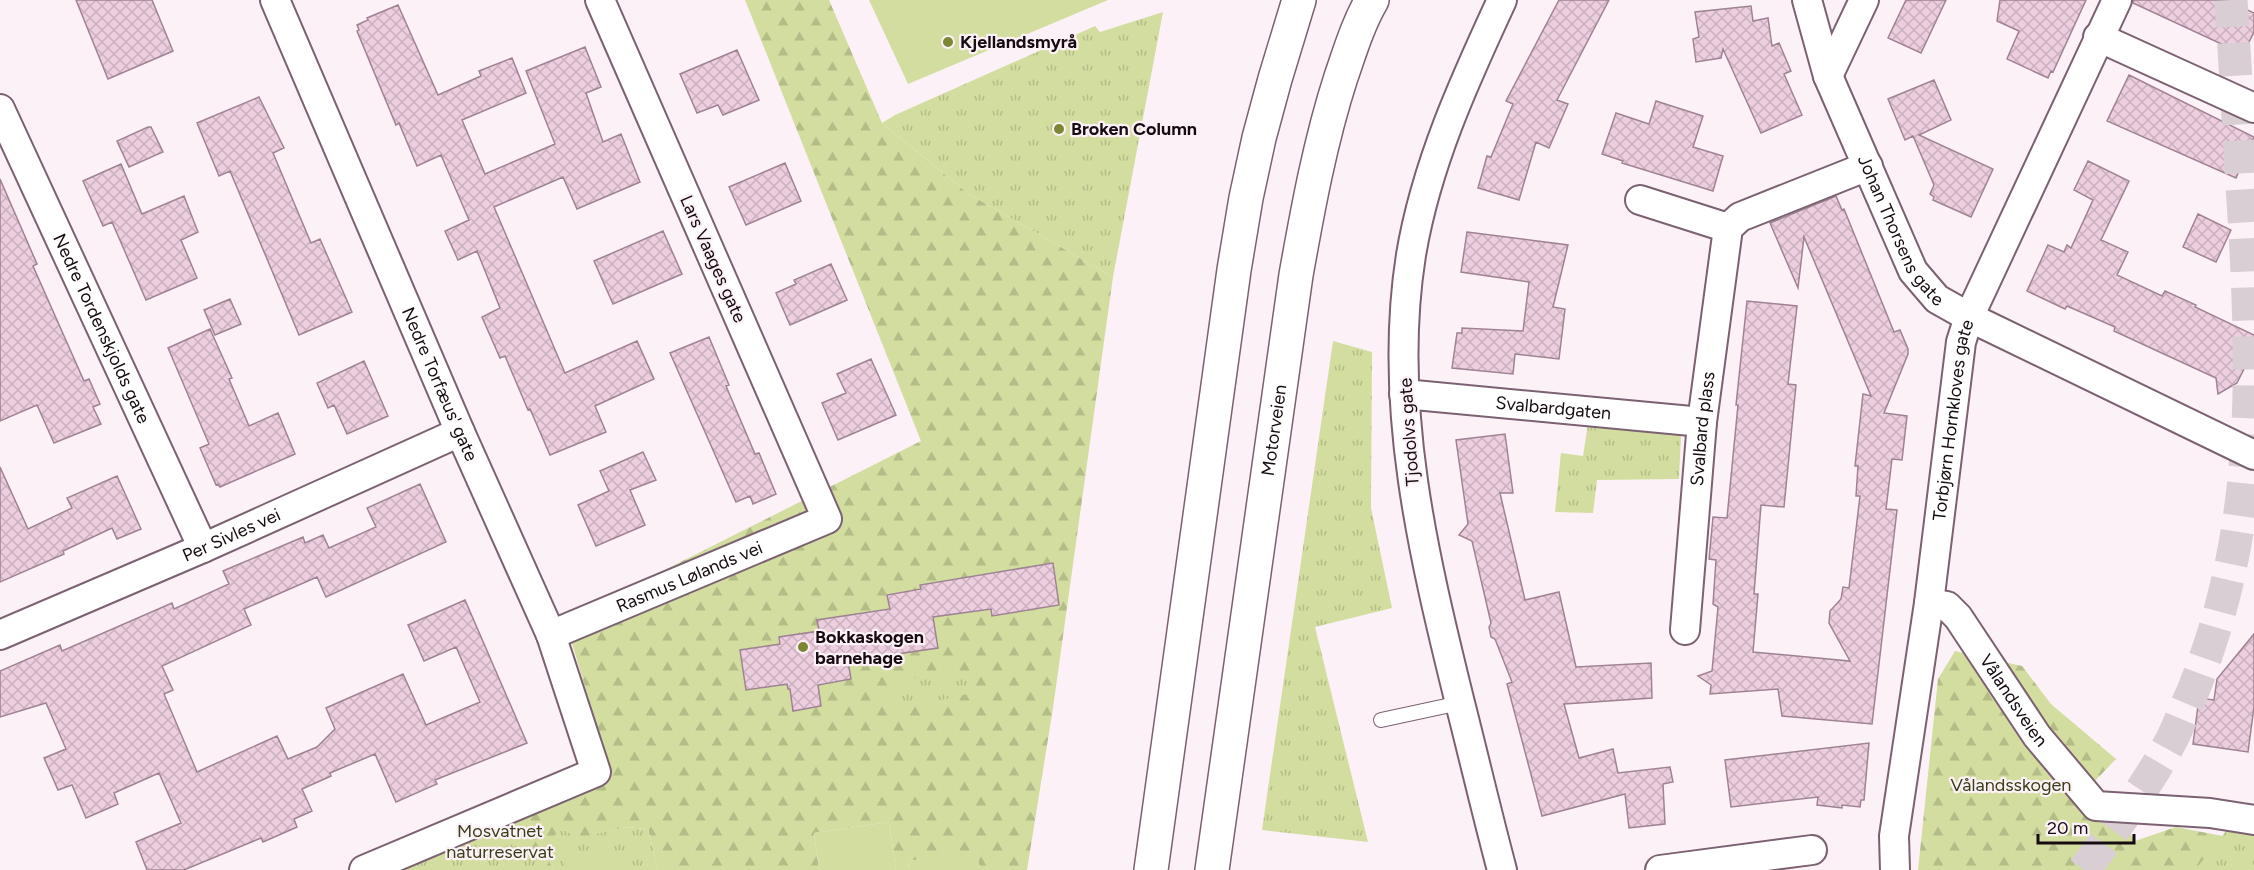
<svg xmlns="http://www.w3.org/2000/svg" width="2254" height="870" viewBox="0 0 2254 870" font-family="Figtree,sans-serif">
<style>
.forest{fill:url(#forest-firs)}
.park{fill:url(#park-tufts)}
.pitch{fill:#d3dd9f}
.building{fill:url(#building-cross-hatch);stroke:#9f8393;stroke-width:1.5}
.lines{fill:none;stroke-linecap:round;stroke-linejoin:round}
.highway-tunnel{stroke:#daced5;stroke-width:33;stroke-dasharray:33 16;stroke-linecap:butt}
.lane-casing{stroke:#7b6171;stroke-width:16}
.street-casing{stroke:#7b6171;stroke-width:32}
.highway-casing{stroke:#7b6171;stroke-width:36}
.lane{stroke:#fff;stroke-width:14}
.street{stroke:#fff;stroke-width:28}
.highway{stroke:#fff;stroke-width:33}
.poi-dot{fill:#7c8633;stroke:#fdf1f8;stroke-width:2}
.labels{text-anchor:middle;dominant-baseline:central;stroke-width:4.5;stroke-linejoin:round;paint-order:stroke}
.poi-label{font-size:18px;font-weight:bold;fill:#150b11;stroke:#fdf1f8;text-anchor:start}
.street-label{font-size:18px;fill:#150b11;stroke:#fdf1f8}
.park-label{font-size:18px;fill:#393e16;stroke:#fdf1f8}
</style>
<defs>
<pattern id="forest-firs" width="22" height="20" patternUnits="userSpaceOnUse" patternTransform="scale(1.5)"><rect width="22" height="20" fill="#d3dd9f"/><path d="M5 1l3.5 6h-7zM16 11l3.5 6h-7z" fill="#b4bc88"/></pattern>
<pattern id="park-tufts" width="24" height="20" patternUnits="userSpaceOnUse" patternTransform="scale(1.5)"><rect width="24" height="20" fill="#d3dd9f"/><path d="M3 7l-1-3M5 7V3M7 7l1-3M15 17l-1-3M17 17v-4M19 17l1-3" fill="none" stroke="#b4bc88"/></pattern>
<pattern id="building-cross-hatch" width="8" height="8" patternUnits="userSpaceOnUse" patternTransform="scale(1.5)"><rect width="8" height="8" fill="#eccedf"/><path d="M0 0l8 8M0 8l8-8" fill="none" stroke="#cab0be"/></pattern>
</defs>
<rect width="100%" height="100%" fill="#fdf1f8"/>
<path class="forest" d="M745 0H829L882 123 969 194 1113 277 1053 708 1027 870H980L977 851 908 861 909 870H896L889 822 814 833 819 870H658L648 829 625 827 542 848 554 870H356L608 764 565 620 921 441Z
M1955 651 2022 666 2051 704 2116 759 2095 781 2135 841 2176 827 2254 842V870H1918L1938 679Z"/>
<path class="park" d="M1163 12 1113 277 969 194 882 123 895 115 1095 26 1100 32Z
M1333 341 1372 352 1371 508 1392 608 1315 627 1368 842 1262 830Z
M1588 424 1681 434 1679 479 1597 480 1593 513 1555 512 1561 453 1583 456Z
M966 672 972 693 892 711 888 694 904 679Z
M520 804 540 870H362Z
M625 827 648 829 658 870H554L542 848 561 829 579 838Z
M2226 831 2254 835V870H2195Z"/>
<path class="pitch" d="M869 0H1108L908 84Z
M889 822 896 870H819L814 833Z
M622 850 625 870H566L564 857Z
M977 850 980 870H909L908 861Z"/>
<path class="building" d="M76 0H152L173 51 108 79Z
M1559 0H1609L1557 100 1568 104 1549 148 1536 142 1519 200 1478 188 1487 156 1491 157 1513 104 1506 101Z
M1906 0H1946L1921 53 1888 38Z
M2000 0H2086L2053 72 2051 71 2048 78 2007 59 2019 31 1997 21Z
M2133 0H2245L2241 7 2254 13V32L2243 54 2133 3Z
M398 5 438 95 481 76 479 71 512 58 526 93 462 120 485 174 555 144 526 71 585 47 601 87 586 93 603 142 621 134 640 182 577 209 563 177 494 207 565 373 637 341 654 379 595 406 606 432 550 455 530 409 528 410 505 356 500 358 482 317 500 308 477 251 458 260 445 231 469 220 441 155 417 166 399 123 396 125 357 31 359 30 357 25 368 20 367 18Z
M1751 6 1753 21 1768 18 1772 46 1779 43 1791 71 1784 74 1802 115 1761 133 1723 49 1721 58 1696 62 1693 39 1699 37 1695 12Z
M737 50 759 100 723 115 718 105 697 113 680 74Z
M2129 75 2254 137 2236 178 2107 121Z
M1934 80 1951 120 1919 135 1993 169 1971 217 1933 200 1934 197 1930 194 1934 185 1913 136 1905 140 1888 99Z
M259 97 284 148 273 153 311 243 320 239 352 312 299 335 230 171 219 176 197 123Z
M1656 101 1703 116 1693 147 1723 156 1713 191 1622 163 1623 161 1602 154 1616 113 1649 124Z
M148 127H151L163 152 129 167 117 141Z
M2088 161 2129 181 2101 240 2128 252 2117 275 2162 296 2165 291 2196 305 2195 307 2254 335V368L2246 365 2237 383 2218 394 2216 378 2114 331 2115 327 2067 306 2065 309 2027 291 2048 245 2064 252 2067 245 2071 248 2093 200 2074 190Z
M785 163 801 201 746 225 729 187Z
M121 164 142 214 184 196 198 232 181 240 197 278 146 300 112 222 103 226 83 181Z
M0 179 37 264 33 266 84 381 89 379 100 404 93 407 101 424 54 443 37 405 0 421Z
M1836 196 1842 210 1844 209 1894 332 1900 330 1908 349V354L1884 413 1907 416 1902 460 1892 459 1886 509 1897 510 1872 724 1782 716 1778 689 1710 694 1711 685 1698 676 1712 671 1718 607 1713 604 1716 560 1709 559 1713 517 1727 518 1738 405H1736L1747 301 1797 306 1788 384 1796 385 1784 507 1761 505 1754 594H1758L1753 652 1850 661 1829 623 1830 611 1841 599 1843 587 1849 588 1860 496H1856L1858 466H1855L1863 394 1871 396 1804 237 1798 288 1770 223Z
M2198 214 2231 230 2216 262 2183 247Z
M663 231 682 274 613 304 594 261Z
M1467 232 1568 245 1553 307 1565 309 1559 359 1515 354 1513 374 1452 368 1457 333H1462V328L1523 331 1529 282 1461 272Z
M831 264 847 300 790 325 776 293 796 284 794 280Z
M230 299 241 324 215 335 204 310Z
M210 329 232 378 229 379 249 426 278 413 295 454 220 487 218 484 216 485 200 448 209 444 168 348Z
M709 337 729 385 726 386 755 454 759 453 776 494 753 504 750 496 736 502 670 353Z
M871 359 896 415 838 440 822 403 846 393 837 374Z
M364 361 388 416 347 434 334 405 328 408 317 383Z
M1505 434 1513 493H1500L1525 600 1559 592 1576 667 1651 663 1652 698 1564 704 1579 758 1613 749 1618 773 1670 767 1673 782 1663 784 1665 824 1629 828 1625 794 1542 816 1507 684 1512 682 1495 639 1491 637 1489 627 1491 623 1472 541 1459 535 1468 524 1456 440Z
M643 452 656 480 630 490 645 525 596 546 578 505 609 491 600 471Z
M0 467 28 529 72 508 67 498 117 476 141 529 117 539 112 528 63 551 64 554 0 582Z
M420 484 446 542 326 597 317 577 244 609 251 625 162 666 173 690 164 694 197 772 277 736 288 759 317 747 335 729 326 708 403 674 426 725 480 702 456 647 424 661 408 625 465 600 527 743 435 780 437 784 396 802 375 754 330 773 331 776 302 789 312 811 294 819 297 827 263 842 261 838 184 870H147L136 842 181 823 159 773 114 793 118 804 86 818 72 785 58 790 44 758 66 749 46 703 0 717V671L60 645 62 651 172 603 174 609 229 584 223 571 303 537 305 543 323 535 329 548 376 527 367 508Z
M1053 563 1059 605 992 616 991 609 933 617 938 648 848 661 851 679 818 685 821 706 793 711 790 689H788L787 684 746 690 740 650 780 644 779 637 819 631 817 620 890 609 887 595 921 589 920 585Z
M2254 634V707L2248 752 2193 744 2199 698 2214 700 2217 679Z
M1869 743 1864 800H1861L1860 807 1842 805V808L1817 805 1818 797 1731 807 1725 760Z"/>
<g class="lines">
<path class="highway-tunnel" d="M2084 870C2116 827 2148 785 2173 737 2180 722 2186 706 2193 691 2254 539 2254 394 2245 233 2240 155 2236 78 2231 0"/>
<g class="lane-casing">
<path id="lane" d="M1381 720 1460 703"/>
</g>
<g class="street-casing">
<g id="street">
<path id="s1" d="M275 0 460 432 551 635 596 772 364 870"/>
<path id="s2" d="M1807 0 1828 76 1913 271 1937 299 1969 317 2254 455"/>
<path d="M2098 37 2254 108"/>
<path d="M1828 76 1864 0"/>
<path id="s3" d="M0 109 203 548"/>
<path d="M1640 200 1728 228"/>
<path id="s4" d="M1404 394 1702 422"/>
<path id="s5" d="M1929 603 1947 606 1958 617 2037 736 2096 806 2210 813 2254 820"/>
<path id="s6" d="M1685 630 1702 422 1728 228 1740 217 1868 166"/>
<path id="s7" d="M0 635 203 548 460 432"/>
<path id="s8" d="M551 635 827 519 600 0"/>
<path d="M1502 870C1487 814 1474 758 1460 703 1424 557 1387 406 1411 255 1426 165 1464 82 1502 0"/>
<path d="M1660 870 1812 850"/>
<path id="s9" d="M1895 870 1894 836 1929 603 1961 342 1969 317 2117 0"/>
</g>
</g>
<g class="highway-casing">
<g id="highway">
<path d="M1151 870 1234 270 1246 198 1259 138 1275 79 1299 0"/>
<path id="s10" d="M1212 870 1296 275C1308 208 1320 142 1341 77 1350 51 1358 24 1372 0"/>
</g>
</g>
<use href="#lane" class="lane"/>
<use href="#street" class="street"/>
<use href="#highway" class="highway"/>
</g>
<g class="poi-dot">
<circle cx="948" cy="42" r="6"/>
<circle cx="1059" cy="129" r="6"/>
<circle cx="803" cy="647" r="6"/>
</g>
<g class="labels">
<g class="poi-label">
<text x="960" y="42">Kjellandsmyrå</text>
<text x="1071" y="129">Broken Column</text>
<text x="815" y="637">Bokkaskogen<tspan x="815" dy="21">barnehage</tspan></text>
</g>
<g class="street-label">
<text stroke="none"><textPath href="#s2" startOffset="250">Johan Thorsens gate</textPath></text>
<text transform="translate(713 259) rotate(66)">Lars Vaages gate</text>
<text stroke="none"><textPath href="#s3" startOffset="242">Nedre Tordenskjolds gate</textPath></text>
<text stroke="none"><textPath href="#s1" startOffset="418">Nedre Torfæus' gate</textPath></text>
<text stroke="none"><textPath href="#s4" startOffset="150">Svalbardgaten</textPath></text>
<text stroke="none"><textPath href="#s9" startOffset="454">Torbjørn Hornkloves gate</textPath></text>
<text stroke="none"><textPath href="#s6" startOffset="202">Svalbard plass</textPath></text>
<text stroke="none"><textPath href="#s10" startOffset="444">Motorveien</textPath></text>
<text transform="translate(1409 432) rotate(-94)">Tjodolvs gate</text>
<text stroke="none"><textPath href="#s7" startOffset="252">Per Sivles vei</textPath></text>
<text stroke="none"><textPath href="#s8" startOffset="150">Rasmus Lølands vei</textPath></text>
<text stroke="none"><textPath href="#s5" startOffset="134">Vålandsveien</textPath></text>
</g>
<g class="park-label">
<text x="2011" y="785">Vålandsskogen</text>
<text x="500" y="831">Mosvatnet<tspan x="500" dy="21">naturreservat</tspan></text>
</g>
</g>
<path d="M2038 834v9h96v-9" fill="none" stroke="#150b11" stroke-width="3"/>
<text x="2047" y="834" font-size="18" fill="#150b11" stroke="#fdf1f8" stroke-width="4.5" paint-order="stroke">20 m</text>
</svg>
